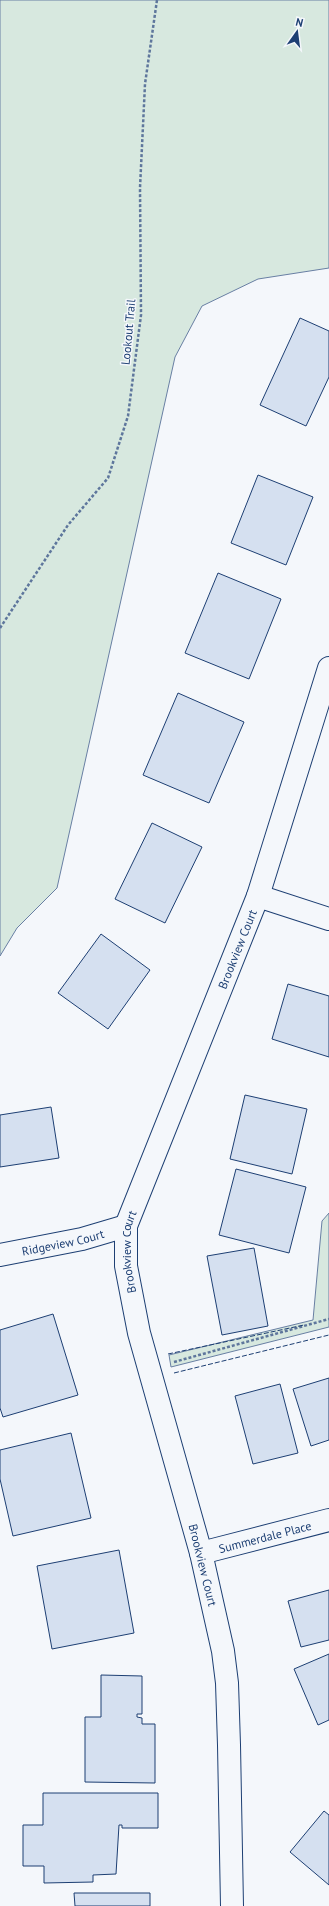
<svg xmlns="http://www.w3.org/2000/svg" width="329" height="1906" viewBox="0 0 329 1906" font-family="'PT Sans',sans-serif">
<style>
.green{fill:#d7e8df;stroke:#687fa3}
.building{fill:#d5e0f0;stroke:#1d3f73}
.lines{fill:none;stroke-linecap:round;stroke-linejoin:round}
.street-casing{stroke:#1d3f73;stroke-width:24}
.path{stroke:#5e769c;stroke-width:2.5;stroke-dasharray:3 2;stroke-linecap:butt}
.street{stroke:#f4f7fb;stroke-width:22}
.fence{stroke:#1d3f73;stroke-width:1;stroke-dasharray:5 2;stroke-linecap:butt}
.labels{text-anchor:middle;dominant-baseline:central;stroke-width:3;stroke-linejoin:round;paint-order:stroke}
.street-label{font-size:12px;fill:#1d3f73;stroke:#f4f7fb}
</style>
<rect width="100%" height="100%" fill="#f4f7fb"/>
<path class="green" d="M0 0H329V268L258 279 202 306 175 357 57 888 17 928 0 956Z
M329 1213V1327L171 1367 169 1355 313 1320 322 1221Z"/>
<path class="building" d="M300 318 329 331V377L306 426 260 405Z
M258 475 313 497 286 565 231 543Z
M218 573 281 599 249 679 185 653Z
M178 693 244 722 209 803 143 775Z
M152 823 202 847 165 923 115 899Z
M101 934 150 970 108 1029 58 993Z
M288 984 329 996V1057L272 1039Z
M245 1095 307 1109 292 1174 230 1159Z
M51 1107 59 1158 0 1167V1115Z
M236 1169 306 1187 289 1253 219 1235Z
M254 1248 268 1326 222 1335 207 1256Z
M53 1314 78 1395 3 1417 0 1408V1330Z
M329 1378V1440L311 1446 293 1389Z
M280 1384 298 1453 253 1464 235 1396Z
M71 1433 91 1518 13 1536 0 1479V1450Z
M119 1550 134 1633 52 1649 37 1566Z
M329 1590V1640L301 1647 288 1601Z
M329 1654V1720L318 1725 294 1669Z
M101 1675 142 1676V1714H137V1717L142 1718V1724H155V1783L85 1782V1717H101Z
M43 1793H158V1828H122V1825H119L116 1874 93 1875V1882L44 1883V1866H23V1825H43Z
M324 1811 329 1815V1885L290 1852Z
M74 1893H150V1906H75Z"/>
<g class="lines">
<g class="street-casing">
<g id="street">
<path d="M258 896 329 919"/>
<path id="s1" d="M0 1255 82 1239 126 1226"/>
<path id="s2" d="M201 1553 329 1520"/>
<path id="s3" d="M232 1906 229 1745 227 1683 223 1651 201 1553 139 1333 126 1266V1226L258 896 329 668"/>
</g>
</g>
<path class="path" d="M0 628 68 525 108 478 128 416 141 315 140 188 145 84 157 0
M174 1362 329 1319"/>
<use href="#street" class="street"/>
<path class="fence" d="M168 1354 304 1325
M174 1373 329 1335"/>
</g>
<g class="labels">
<g class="street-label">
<text transform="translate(128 332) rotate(-85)">Lookout Trail</text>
<text stroke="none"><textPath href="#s3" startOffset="991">Brookview Court</textPath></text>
<text stroke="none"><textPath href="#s1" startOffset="64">Ridgeview Court</textPath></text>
<text stroke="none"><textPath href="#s3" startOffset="667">Brookview Court</textPath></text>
<text stroke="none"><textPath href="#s2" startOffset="66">Summerdale Place</textPath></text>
<text transform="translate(203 1565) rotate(76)">Brookview Court</text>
</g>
</g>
<g transform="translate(297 32) rotate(14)" stroke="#f4f7fb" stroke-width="3" paint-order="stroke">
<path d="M0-3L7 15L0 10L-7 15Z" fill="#1d3f73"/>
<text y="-6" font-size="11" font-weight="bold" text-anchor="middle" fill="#1d3f73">N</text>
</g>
</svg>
